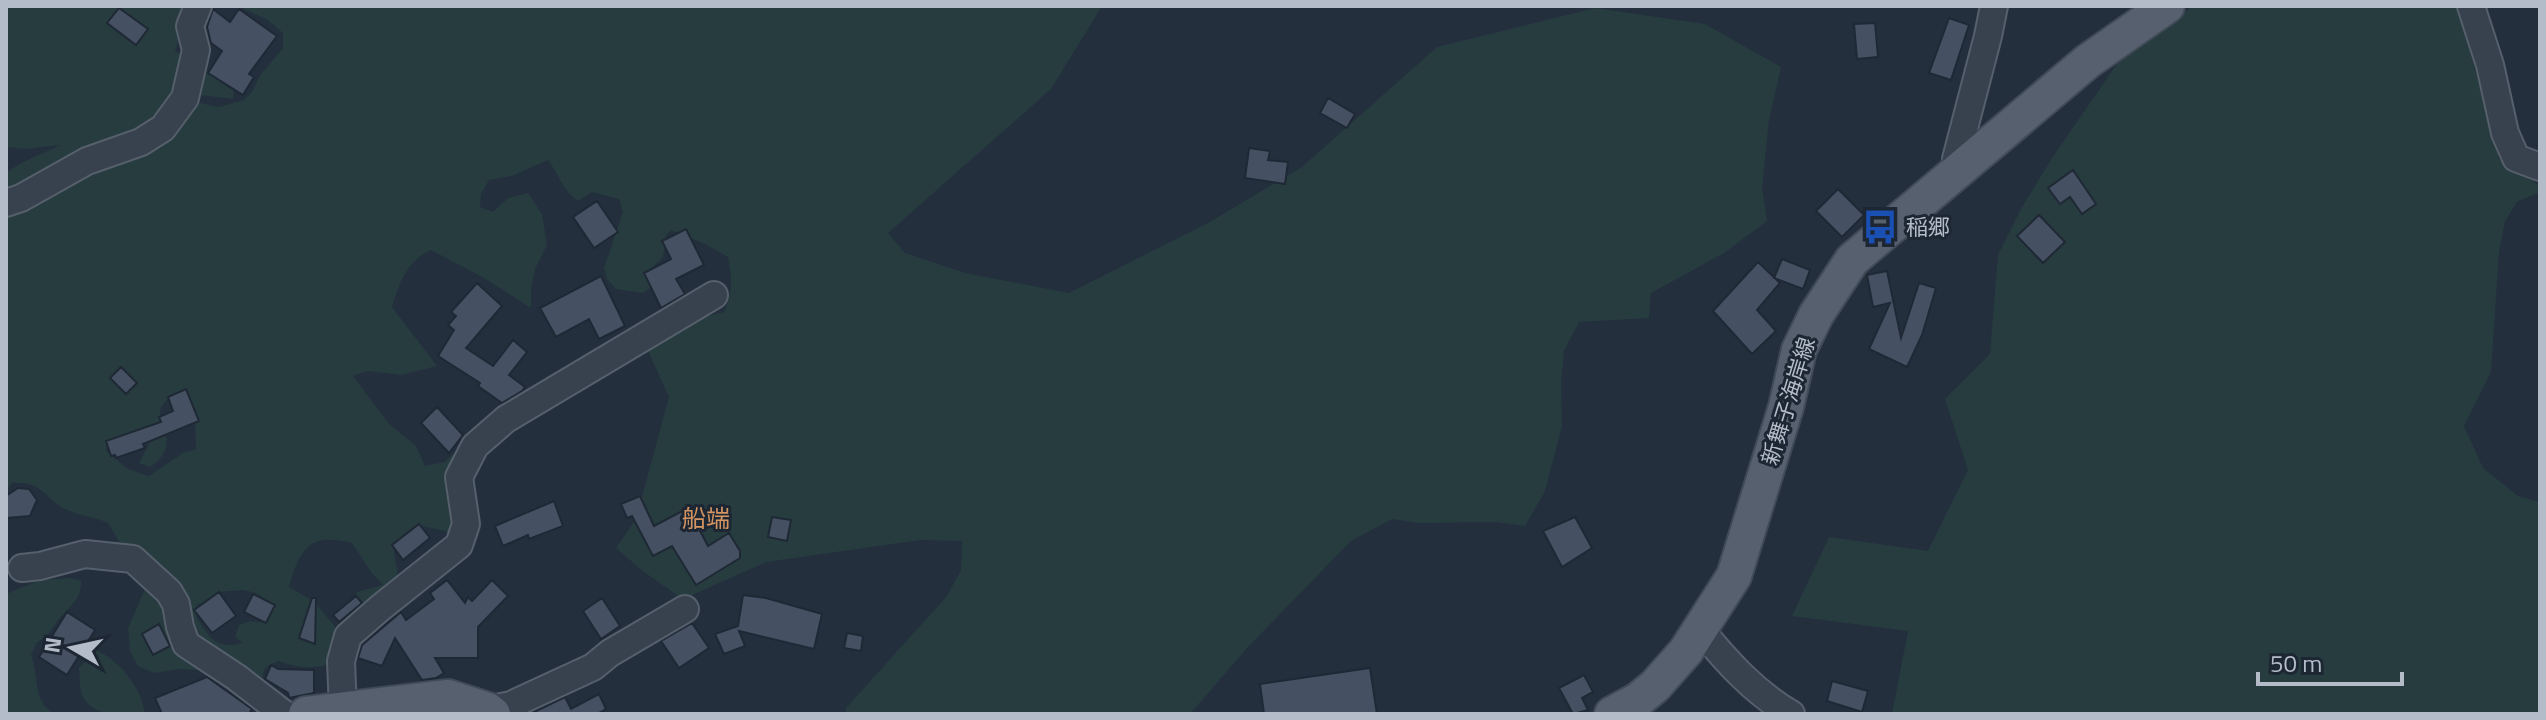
<svg xmlns="http://www.w3.org/2000/svg" width="2546" height="720" viewBox="0 0 2546 720" font-family="'Titillium Web','Noto Sans JP',sans-serif">
<style>
.green{fill:#263c3f;fill-rule:evenodd}
.building{fill:#455162;stroke:#1f2835;stroke-width:2}
.lines{fill:none;stroke-linecap:round;stroke-linejoin:round}
.minor-casing{stroke:#565f6c;stroke-width:30}
.major-casing{stroke:#414a57;stroke-width:38}
.minor{stroke:#38414e;stroke-width:26}
.major{stroke:#56606e;stroke-width:34}
.labels{text-anchor:middle;dominant-baseline:central;stroke-width:6;stroke-linejoin:round;paint-order:stroke}
.poi-label{font-size:22px;fill:#b4bcc9;stroke:#1d2633;text-anchor:start}
.street-label{font-size:22px;fill:#b4bcc9;stroke:#1d2633}
.neighbourhood-label{font-size:24px;fill:#d59563;stroke:#1d2633}
</style>
<rect width="100%" height="100%" fill="#242f3e"/>
<path class="green" d="M6 6H196L181 33 175 51 234 91 233 99 191 94V101L219 107 244 100 252 92 261 74 283 48V33L268 20 237 6H1102L1051 89 888 233 905 253 965 273 1069 293 1208 223 1302 167 1437 47 1595 8 1705 24 1781 67 1769 120 1762 188 1767 221 1724 253 1651 293 1649 318 1579 322 1564 351 1561 381 1562 426 1545 491 1525 526 1496 522 1419 523 1392 519 1351 541 1248 647 1190 714H846V708L947 596 961 570 962 541 920 540 766 562 683 599 644 572 616 548 636 519 669 397 644 342 696 319 724 312C733 293 732 277 728 257L703 243 671 230 666 235 663 257 648 272 650 288 643 293 616 289 607 279 604 268 623 212 619 199 592 192 578 201C563 191 559 175 548 160L512 176 489 180 481 194 480 207 493 212 508 198 528 193 542 214 547 245 535 269 531 289V308L484 278 431 250C407 260 399 284 392 307L437 366 401 375 368 371 353 376 389 424 416 446 425 466 445 462 463 444 454 538 445 531 417 525 393 546 400 588 368 610 356 596 357 592 383 585 371 572 352 543C309 532 300 549 289 587L315 602 336 628 333 653 328 664C314 670 293 667 279 661 257 669 264 674 263 694L198 670 179 669 154 673 138 666 130 651 128 628 146 587 108 523C95 517 82 516 70 511 46 503 46 481 12 483L6 491V173C23 160 41 155 60 145L25 149 6 147ZM185 390 195 413 196 449 183 453 149 476 128 469 106 451 107 444C119 437 136 437 149 444L139 463 150 467C196 436 126 414 185 390ZM243 590 256 593 275 605 266 623 250 621 239 625 235 637 243 643C214 650 210 637 196 616L198 604 209 603 219 592Z
M2193 6H2458L2499 159 2540 186V192L2517 202 2505 221 2499 252 2491 372 2464 426 2483 468 2518 496 2540 502V714H1892L1908 631 1792 616 1829 537 1928 551 1968 470 1945 399 1990 354 1998 255 2022 207 2052 158 2119 61Z
M71 578 81 581C82 599 70 606 59 619 50 630 51 635 37 642L31 655C40 678 31 700 55 714H6V594L40 580Z
M96 650C121 662 141 687 145 714 125 714 91 719 82 694 79 687 80 676 79 668Z"/>
<path class="building" d="M119 8 148 29 136 45 107 23Z
M213 9 230 22 239 9 277 36 249 74 254 77 243 95 208 73 222 51 211 43 207 27Z
M1949 18 1969 25 1951 80 1929 73Z
M1875 23 1878 57 1857 59 1854 24Z
M1328 98 1355 114 1347 128 1320 113Z
M1249 148 1270 151 1268 160 1288 162 1285 184 1245 178Z
M2073 170 2096 204 2082 214 2070 197 2060 204 2048 188Z
M1838 189 1864 215 1842 237 1816 211Z
M597 201 618 232 594 248 573 217Z
M2039 215 2065 242 2043 263 2017 236Z
M686 229 704 265 676 279 685 294 661 308 644 273 671 259 662 241Z
M1782 259 1810 270 1803 289 1774 278Z
M1758 262 1780 283 1757 310 1776 331 1752 354 1713 311Z
M1887 271 1901 338 1919 283 1936 288 1922 335 1907 367 1869 349 1890 303 1873 307 1867 275Z
M601 276 625 326 599 339 589 319 556 337 540 308Z
M477 283 502 306 466 348 493 366 513 340 527 352 509 375 525 387 522 391 502 403 478 386 480 383 438 356 454 330 448 325 456 316 451 312Z
M121 367 137 383 126 394 110 378Z
M186 389 199 421 143 444 145 448 116 458 115 455 111 456 106 441 161 422 159 417 173 411 168 397Z
M437 407 463 435 449 453 421 423Z
M18 488 29 489 37 500 30 516 6 518V496Z
M640 496 654 526 688 508 708 546 729 533 740 551V558L696 585 672 546 653 556 632 516 627 518 621 504Z
M554 501 563 526 529 539 528 535 503 546 495 526Z
M772 517 791 520 787 541 768 537Z
M1575 517 1592 548 1562 567 1543 531Z
M419 524 430 538 403 560 392 545Z
M447 580 465 603 468 597 472 601 492 580 508 596 478 627V658H435L444 673 436 678 422 680 395 638 382 666 358 658 362 645 401 612 406 620 434 599 430 593Z
M219 592 236 616 212 633 194 610Z
M253 594 275 605 266 623 244 612Z
M743 595 766 598 822 614 814 649 739 631 745 646 724 654 715 634 738 626Z
M356 596 362 603 339 622 333 615Z
M312 598H316L315 644 299 638Z
M602 598 620 626 601 639 583 611Z
M67 612 95 630 67 675 39 657Z
M692 623 709 648 679 668 661 641Z
M159 624 170 646 153 655 142 634Z
M847 633 863 636 861 651 844 648Z
M271 665 278 669 314 670V693L289 698 288 693 265 679Z
M1370 668 1377 714H1264L1260 684Z
M1584 675 1593 692 1582 698 1588 710 1573 714 1559 688Z
M207 677 252 709 249 714H162L155 698Z
M1832 681 1868 691 1862 712 1827 701Z
M599 694 606 709 597 714H530L565 697 571 709Z"/>
<g class="lines">
<g class="minor-casing">
<path id="minor" d="M2471 6 2490 65 2505 133 2516 158 2540 167
M1958 171 1956 159 1988 36 1994 6
M6 203 21 198 87 161 141 142 163 128 185 98 196 50 190 26 198 6
M22 568 40 566 85 554 133 559 169 592 176 604 180 627 186 644 236 677 284 714
M1700 629C1727 662 1754 692 1791 714
M343 711 341 661 348 636 380 608 459 545 466 524 459 477 475 446 506 419 714 295
M486 714 488 710 511 705 593 667 610 653 685 609"/>
</g>
<g class="major-casing">
<path id="major" d="M306 714 448 697 488 710 493 714
M1612 714 1638 700 1655 686 1686 651 1734 576 1786 407 1799 350 1816 315 1852 260 2088 61 2167 6"/>
</g>
<use href="#minor" class="minor"/>
<use href="#major" class="major"/>
</g>
<defs>
<g id="bus-bare" transform="scale(2.76)"><path d="M-5-6H5V4H4V6H2V4H-2V6H-4V4H-5ZM-3.5-4V0h7V-4ZM-3.5 1.2v1.5H-2V1.2ZM2 1.2v1.5H3.5V1.2Z" fill="#1a4fb4" stroke="#1d2633" stroke-width="2.5" paint-order="stroke"/></g>
</defs>
<g fill-rule="evenodd">
<use href="#bus-bare" x="1880" y="227"/>
</g>
<g class="labels">
<g class="poi-label">
<text x="1906" y="227">稲郷</text>
</g>
<g class="street-label">
<text transform="translate(1788 401) rotate(-73)">新舞子海岸線</text>
</g>
<g class="neighbourhood-label">
<text x="706" y="518">船端</text>
</g>
</g>
<rect width="2546" height="720" fill="none" stroke="#b4bcc9" stroke-width="16"/>
<g transform="translate(72 648) rotate(279)" stroke="#1d2633" stroke-width="6" paint-order="stroke">
<path d="M0-6L14 30L0 20L-14 30Z" fill="#b4bcc9"/>
<text y="-12" font-size="22" font-weight="bold" text-anchor="middle" fill="#b4bcc9">N</text>
</g>
<path d="M2258 672v12h144v-12" fill="none" stroke="#b4bcc9" stroke-width="4"/>
<text x="2270" y="672" font-size="24" fill="#b4bcc9" stroke="#1d2633" stroke-width="6" paint-order="stroke">50 m</text>
</svg>
